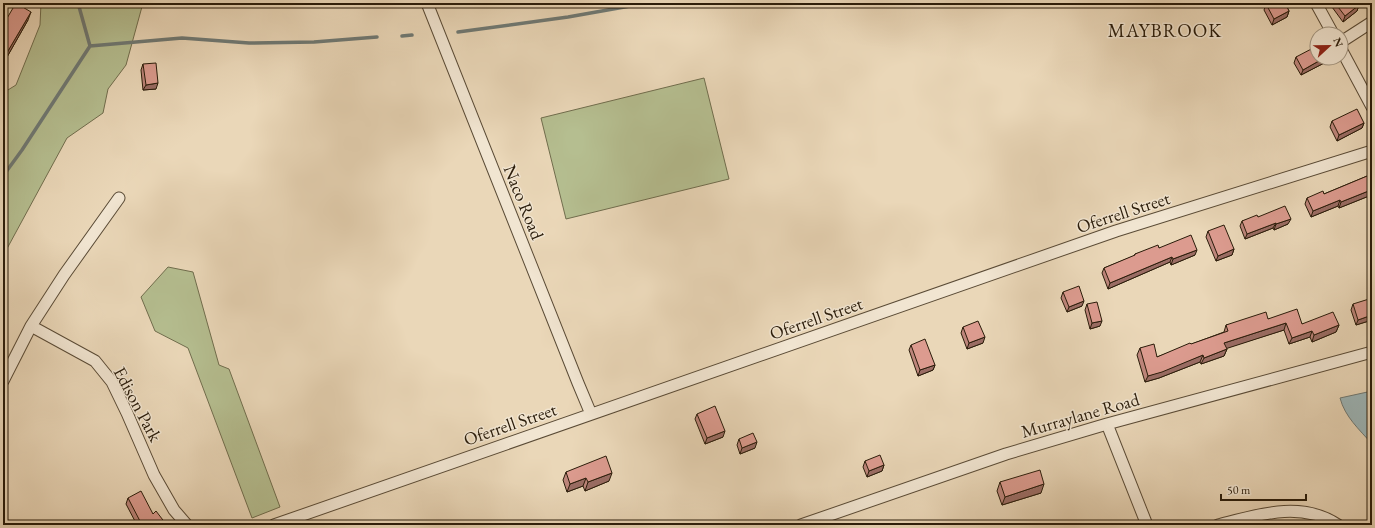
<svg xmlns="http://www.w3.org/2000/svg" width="1375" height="528" viewBox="0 0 1375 528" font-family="'EB Garamond',serif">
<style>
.green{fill:#b5be90;stroke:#706d4d}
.water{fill:#9db7ba;stroke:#6f7974}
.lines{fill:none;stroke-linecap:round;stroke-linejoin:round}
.stream{stroke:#6f7974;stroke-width:3.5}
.street-casing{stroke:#5a4b36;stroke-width:13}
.street{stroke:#f1e5d1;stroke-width:11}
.wall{fill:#bd857b;stroke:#2a1c0a}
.shaded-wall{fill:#9a6c64;stroke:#2a1c0a}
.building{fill:#dc9b8f;stroke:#2a1c0a}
.labels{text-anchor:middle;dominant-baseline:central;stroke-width:3;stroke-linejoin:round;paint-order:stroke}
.street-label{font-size:18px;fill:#2a1c0a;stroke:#f1e5d1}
.neighbourhood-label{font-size:19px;letter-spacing:1px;fill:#2a1c0a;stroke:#f1e5d1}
</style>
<rect width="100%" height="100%" fill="#ead7b8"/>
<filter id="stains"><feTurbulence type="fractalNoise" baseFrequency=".005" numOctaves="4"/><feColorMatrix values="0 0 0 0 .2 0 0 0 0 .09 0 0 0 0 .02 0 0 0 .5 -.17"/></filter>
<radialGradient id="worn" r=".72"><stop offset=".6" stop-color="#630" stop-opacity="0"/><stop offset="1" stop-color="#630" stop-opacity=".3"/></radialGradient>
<path class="green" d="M41 3H143L126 65 108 89 103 113 67 138 3 256V93L16 85 40 25Z
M704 78 729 179 566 219 541 118Z
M168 267 193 272 219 365 229 369 280 507 252 518 188 348 155 331 141 297Z"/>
<path class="water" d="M1372 391V444C1359 429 1345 417 1340 398Z"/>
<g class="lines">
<path class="stream" d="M458 32 568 17 647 3
M402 36 412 35
M90 46 182 38 249 43 314 42 377 37
M3 176 22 150 90 46 78 3"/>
<g class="street-casing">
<path id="street" d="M427 3 578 383 591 414
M1316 3 1333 34
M1341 42 1372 22
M1341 49 1372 107
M31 326 95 361 112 382 127 413 154 475 174 510 187 525
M3 381 31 326 64 275 119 198
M1107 424 1147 525
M274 525 1116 231 1372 151
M801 525 1006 454 1107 424 1372 352
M1218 525C1257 515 1301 500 1338 525"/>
</g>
<use href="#street" class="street"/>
</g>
<path class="wall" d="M1267 3H1285L1289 11 1287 17 1272 25 1264 10 1266 4Z
M1333 3H1358L1359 5 1357 11 1343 22 1332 7Z
M28 20 3 64V25Z
M1296 57 1317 58H1329L1328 61 1301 75 1294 63Z
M143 64 156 89 143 90 141 70Z
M1332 121 1364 123 1362 128 1337 141 1330 127Z
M1372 174V205L1369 196 1339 208 1338 206 1311 217 1305 204 1307 198 1324 194Z
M1258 217 1288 224 1274 230 1273 228 1245 239 1240 226 1242 221Z
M1208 231 1234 249 1232 255 1216 261 1206 237Z
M1159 248 1195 255 1171 265 1170 262 1108 289 1102 273 1104 268 1134 256 1135 254Z
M1063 292 1082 306 1067 312 1061 298Z
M1087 304 1100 326 1090 329 1085 310Z
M1353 304 1372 315V320L1356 325 1351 310Z
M1268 319 1302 324 1339 325 1336 332 1312 342 1310 337 1289 344 1284 330 1226 348 1227 349 1224 356 1201 364 1200 362 1159 378 1145 382 1137 355 1140 348 1157 357 1224 332 1226 325Z
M963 327 983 343 967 349 961 333Z
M911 345 935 365 933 370 918 376 909 350Z
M697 414 723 437 705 444 695 419Z
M739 439 755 448 740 454 737 445Z
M865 461 884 465 882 471 867 477 863 467Z
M566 472 609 481 585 491 583 486 567 492 563 480Z
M1000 482 1041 493 1002 505 997 491Z
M128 498 153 514 166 524V525H137L126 504Z"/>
<path class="shaded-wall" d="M1359 5 1357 11 1343 22 1345 16Z
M1289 11 1287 17 1272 25 1274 19Z
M31 12 28 20 3 64 5 56Z
M1324 58H1329L1328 61 1301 75 1303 70Z
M158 83 156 89 143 90 146 85Z
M1364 123 1362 128 1337 141 1339 135Z
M1371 190 1369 196 1339 208 1341 202Z
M1340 200 1338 206 1311 217 1313 211Z
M1291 219 1288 224 1274 230 1276 224Z
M1276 223 1273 228 1245 239 1247 234Z
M1234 249 1232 255 1216 261 1218 256Z
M1197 250 1195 255 1171 265 1173 259Z
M1172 257 1170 262 1108 289 1110 283Z
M1084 301 1082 306 1067 312 1069 307Z
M1372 315V320L1356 325 1358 320Z
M1102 321 1100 326 1090 329 1092 323Z
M1286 323 1284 330 1222 350 1224 343Z
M1339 325 1336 332 1312 342 1314 335Z
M1312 331 1310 337 1289 344 1292 338Z
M985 337 983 343 967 349 969 343Z
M1227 349 1224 356 1201 364 1204 358Z
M1203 355 1200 362 1159 378 1145 382 1148 376Z
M935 365 933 370 918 376 920 370Z
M725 431 723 437 705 444 707 438Z
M757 442 755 448 740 454 742 448Z
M884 465 882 471 867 477 869 471Z
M612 473 609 481 585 491 588 482Z
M586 478 583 486 567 492 570 484Z
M1044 484 1041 493 1002 505 1005 497Z"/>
<path class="building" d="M16 3 31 12 5 56 3 55V25Z
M1268 3H1285L1289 11 1274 19 1266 4Z
M1335 3H1358L1359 5 1345 16Z
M1317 46V58H1324L1303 70 1296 57Z
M156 63 158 83 146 85 143 64Z
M1357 109 1364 123 1339 135 1332 121Z
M1372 174V194L1371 190 1341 202 1340 200 1313 211 1307 198 1323 191 1324 194Z
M1285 206 1291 219 1276 224V223L1247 234 1242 221 1257 215 1258 217Z
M1224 225 1234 249 1218 256 1208 231Z
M1191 235 1197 250 1173 259 1172 257 1110 283 1104 268 1135 255V254L1158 245 1159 248Z
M1079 286 1084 301 1069 307 1063 292Z
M1369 299 1372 306V315L1358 320 1353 304Z
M1097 302 1102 321 1092 323 1087 304Z
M1297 309 1302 324 1333 312 1339 325 1314 335 1312 331 1292 338 1286 323 1224 343 1227 349 1204 358 1203 355 1162 372 1148 376 1140 348 1154 344 1157 357 1190 343 1191 344 1228 331 1226 325 1266 312 1268 319Z
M978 321 985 337 969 343 963 327Z
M925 339 935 365 920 370 911 345Z
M715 406 725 431 707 438 697 414Z
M753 433 757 442 742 448 739 439Z
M880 455 884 465 869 471 865 461Z
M606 456 612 473 588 482 586 478 570 484 566 472Z
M1040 470 1044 484 1005 497 1000 482Z
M141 491 153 514 156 511 166 524 165 525H139L141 523 128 498Z"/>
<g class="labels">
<g class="street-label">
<text transform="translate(524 202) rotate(68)">Naco Road</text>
<text transform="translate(1123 212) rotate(-18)">Oferrell Street</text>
<text transform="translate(816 318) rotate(-19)">Oferrell Street</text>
<text transform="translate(138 404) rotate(62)">Edison Park</text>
<text transform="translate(1080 415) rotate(-16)">Murraylane Road</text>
<text transform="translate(510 424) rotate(-19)">Oferrell Street</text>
</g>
<g class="neighbourhood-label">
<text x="1165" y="30">MAYBROOK</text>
</g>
</g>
<rect width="1375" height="528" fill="none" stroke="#ead7b8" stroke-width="16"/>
<rect x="4" y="4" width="1367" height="520" fill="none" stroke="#2a1c0a" stroke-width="2"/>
<rect x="8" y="8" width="1359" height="512" fill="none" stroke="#2a1c0a"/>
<g transform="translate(1329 46) rotate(68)"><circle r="19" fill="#f1e5d1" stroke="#a19581"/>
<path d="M0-3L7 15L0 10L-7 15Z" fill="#8f2418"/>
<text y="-6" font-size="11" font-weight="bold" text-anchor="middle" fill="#2a1c0a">N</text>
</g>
<path d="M1221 494v6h85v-6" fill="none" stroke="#2a1c0a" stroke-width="2"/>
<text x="1227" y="494" font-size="12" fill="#2a1c0a" stroke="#f1e5d1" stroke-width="3" paint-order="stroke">50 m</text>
<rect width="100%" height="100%" filter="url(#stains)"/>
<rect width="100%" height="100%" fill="url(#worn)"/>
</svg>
